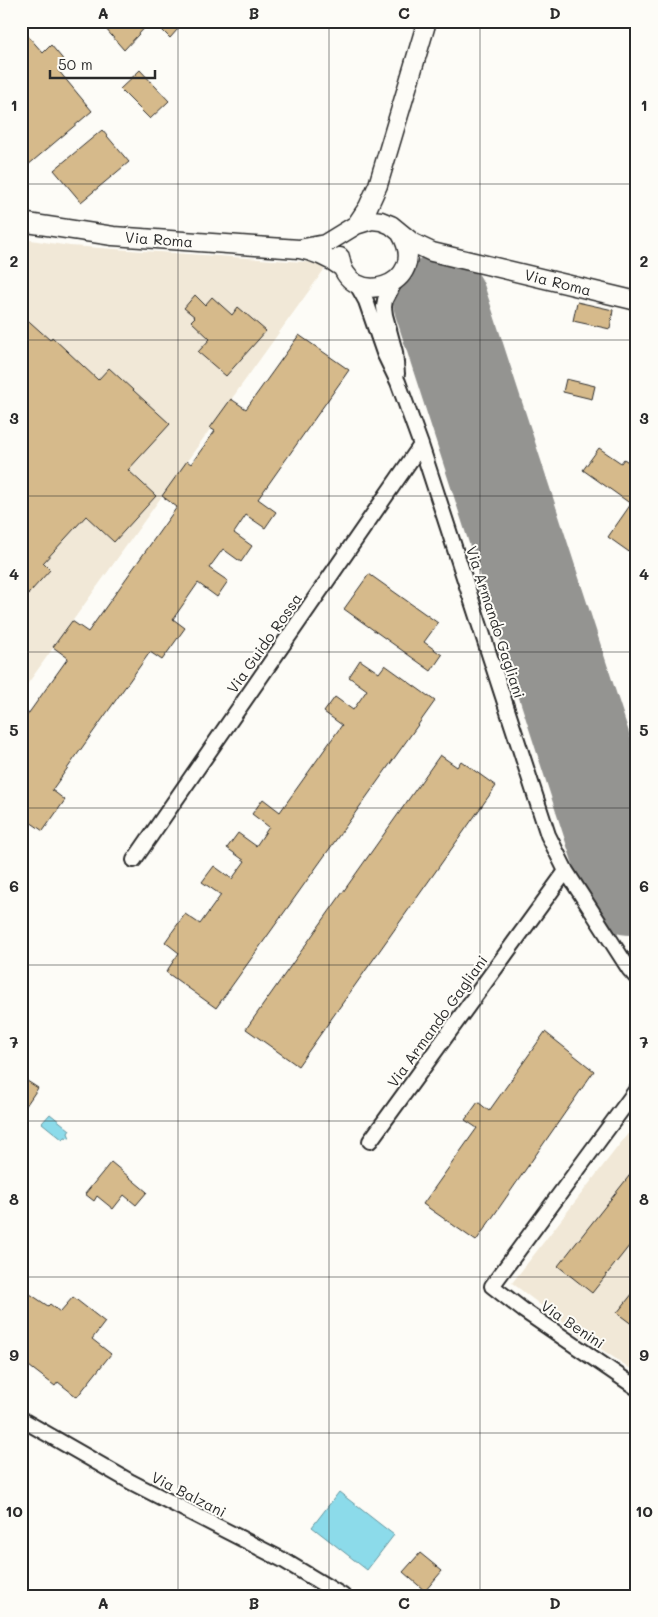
<svg xmlns="http://www.w3.org/2000/svg" width="658" height="1617" viewBox="0 0 658 1617" font-family="Mali,sans-serif">
<style>
.built{fill:#f1e8d7}
.water{fill:#8cdbea;stroke:#65959e}
.lines{fill:none;stroke-linecap:round;stroke-linejoin:round}
.taxiway{stroke:#949491;stroke-width:38}
.runway{stroke:#949491;stroke-width:94}
.building{fill:#d6ba8b;stroke:#2b2b2b}
.minor-casing{stroke:#2b2b2b;stroke-width:18}
.tertiary-casing{stroke:#2b2b2b;stroke-width:21}
.minor{stroke:#fdfcf7;stroke-width:14}
.tertiary{stroke:#fdfcf7;stroke-width:18}
.grid{fill:none;stroke:#2b2b2b;stroke-width:1;stroke-opacity:0.55}
.labels{text-anchor:middle;dominant-baseline:central;stroke-width:4;stroke-linejoin:round;paint-order:stroke}
.street-label{font-size:15px;fill:#2b2b2b;stroke:#fdfcf7}
.neatline{fill:none;stroke:#2b2b2b;stroke-width:2}
.grid-label{font-size:16px;text-anchor:middle;font-weight:bold;fill:#2b2b2b}
</style>
<rect width="100%" height="100%" fill="#fdfcf7"/>
<filter id="ink" filterUnits="userSpaceOnUse"><feTurbulence type="fractalNoise" baseFrequency=".02" numOctaves="2"/><feDisplacementMap in="SourceGraphic" scale="10" xChannelSelector="R" yChannelSelector="G"/><feConvolveMatrix kernelMatrix="1 2 1 2 8 2 1 2 1" color-interpolation-filters="sRGB"/></filter>
<g filter="url(#ink)">
<path class="built" d="M31 240 70 246 319 263 326 267 21 693V243Z
M637 1122V1373L577 1333 512 1283Z"/>
<path class="water" d="M50 1114 70 1130 68 1133 70 1138 65 1137 63 1140 42 1123Z
M339 1492 394 1535 367 1570 312 1527Z"/>
<g class="lines">
<path class="taxiway" d="M624 868 637 863"/>
<path class="runway" d="M440 301 630 888"/>
</g>
<path class="building" d="M99 21H151L124 50Z
M153 21H185L170 38Z
M21 28 43 53 51 45 66 63 58 70 92 111 21 171Z
M140 70 169 101 150 119 120 89Z
M102 130 129 162 81 202 54 170Z
M195 295 205 305 212 297 232 315 238 307 266 331 226 376 198 352 210 339 191 321 195 317 184 308Z
M577 302 613 310 610 329 573 321Z
M21 314 50 340 52 337 98 380 109 368 170 424 128 470 156 496 114 542 86 516 43 563 50 570 21 602Z
M299 335 349 370 258 499 276 512 265 528 246 515 234 533 252 546 241 562 223 549 209 568 228 581 217 597 198 583 173 619 185 628 162 660 150 652 52 790 65 800 43 831 30 822 21 833V724L68 658 53 647 72 621 88 632 177 507 162 496 187 461 191 464 215 431 210 428 231 399 246 409Z
M566 379 595 386 592 399 563 392Z
M599 448 621 463 624 459 637 468V547L632 554 608 537 631 504 583 470Z
M369 574 438 623 424 642 442 655 431 671 344 609Z
M360 660 379 673 385 665 435 701 216 1008 166 972 179 953 165 942 185 914 200 924 221 895 202 882 214 866 232 879 245 861 227 848 238 833 256 846 269 827 252 814 263 799 280 812 342 725 324 712 335 697 353 710 367 690 349 677Z
M440 755 457 767 461 761 496 786 298 1066 246 1029Z
M545 1032 594 1071 476 1241 423 1204 477 1128 465 1120 478 1102 489 1111Z
M21 1077 38 1088 21 1113Z
M111 1162 147 1192 136 1205 124 1195 113 1209 97 1196 94 1201 85 1194Z
M637 1166V1236L592 1293 558 1266Z
M21 1288 48 1306 50 1304 60 1312 73 1297 105 1322 92 1339 111 1354 77 1397 58 1382 55 1386 21 1360Z
M637 1288V1328L617 1313Z
M420 1553 442 1571 425 1591 403 1572Z"/>
<g class="lines">
<g class="minor-casing">
<path id="minor" d="M395 281 385 300 384 307 385 315 395 352 397 374
M356 283 366 301 384 353 398 382 421 445 548 835 566 871 629 969 637 978
M134 860 421 445
M637 1089 492 1286 523 1310 637 1388
M370 1141 566 871
M21 1419 131 1482 283 1560 343 1596"/>
</g>
<g class="tertiary-casing">
<path id="tertiary" d="M21 222 113 236 299 249C316 252 329 258 343 268
M356 225 368 207 378 185 427 21
M299 249 325 244 356 225 372 220 381 221 391 225 413 243 432 252 637 301
M340 257C347 312 432 286 401 234"/>
</g>
<use href="#minor" class="minor"/>
<use href="#tertiary" class="tertiary"/>
</g>
</g>
<path class="grid" d="M178 21V1596M329 21V1596M480 21V1596M21 184H637M21 340H637M21 496H637M21 652H637M21 808H637M21 965H637M21 1121H637M21 1277H637M21 1433H637"/>
<g class="labels">
<g class="street-label">
<text transform="translate(159 239) rotate(4)">Via Roma</text>
<text transform="translate(558 282) rotate(14)">Via Roma</text>
<text transform="translate(496 622) rotate(72)">Via Armando Gagliani</text>
<text transform="translate(264 643) rotate(-55)">Via Guido Rossa</text>
<text transform="translate(437 1021) rotate(-54)">Via Armando Gagliani</text>
<text transform="translate(573 1324) rotate(34)">Via Benini</text>
<text transform="translate(189 1494) rotate(27)">Via Balzani</text>
</g>
</g>
<rect width="658" height="1617" fill="none" stroke="#fdfcf7" stroke-width="55"/>
<path d="M50 70v8h105v-8" fill="none" stroke="#2b2b2b" stroke-width="2.5"/>
<text x="58" y="70" font-size="15" fill="#2b2b2b" stroke="#fdfcf7" stroke-width="4" paint-order="stroke">50 m</text>
<rect x="28" y="28" width="602" height="1562" class="neatline"/>
<g class="grid-label">
<text x="103" y="19">A</text>
<text x="254" y="19">B</text>
<text x="404" y="19">C</text>
<text x="555" y="19">D</text>
<text x="14" y="111">1</text>
<text x="644" y="111">1</text>
<text x="14" y="267">2</text>
<text x="644" y="267">2</text>
<text x="14" y="424">3</text>
<text x="644" y="424">3</text>
<text x="14" y="580">4</text>
<text x="644" y="580">4</text>
<text x="14" y="736">5</text>
<text x="644" y="736">5</text>
<text x="14" y="892">6</text>
<text x="644" y="892">6</text>
<text x="14" y="1048">7</text>
<text x="644" y="1048">7</text>
<text x="14" y="1205">8</text>
<text x="644" y="1205">8</text>
<text x="14" y="1361">9</text>
<text x="644" y="1361">9</text>
<text x="14" y="1517">10</text>
<text x="644" y="1517">10</text>
<text x="103" y="1609">A</text>
<text x="254" y="1609">B</text>
<text x="404" y="1609">C</text>
<text x="555" y="1609">D</text>
</g>
</svg>
